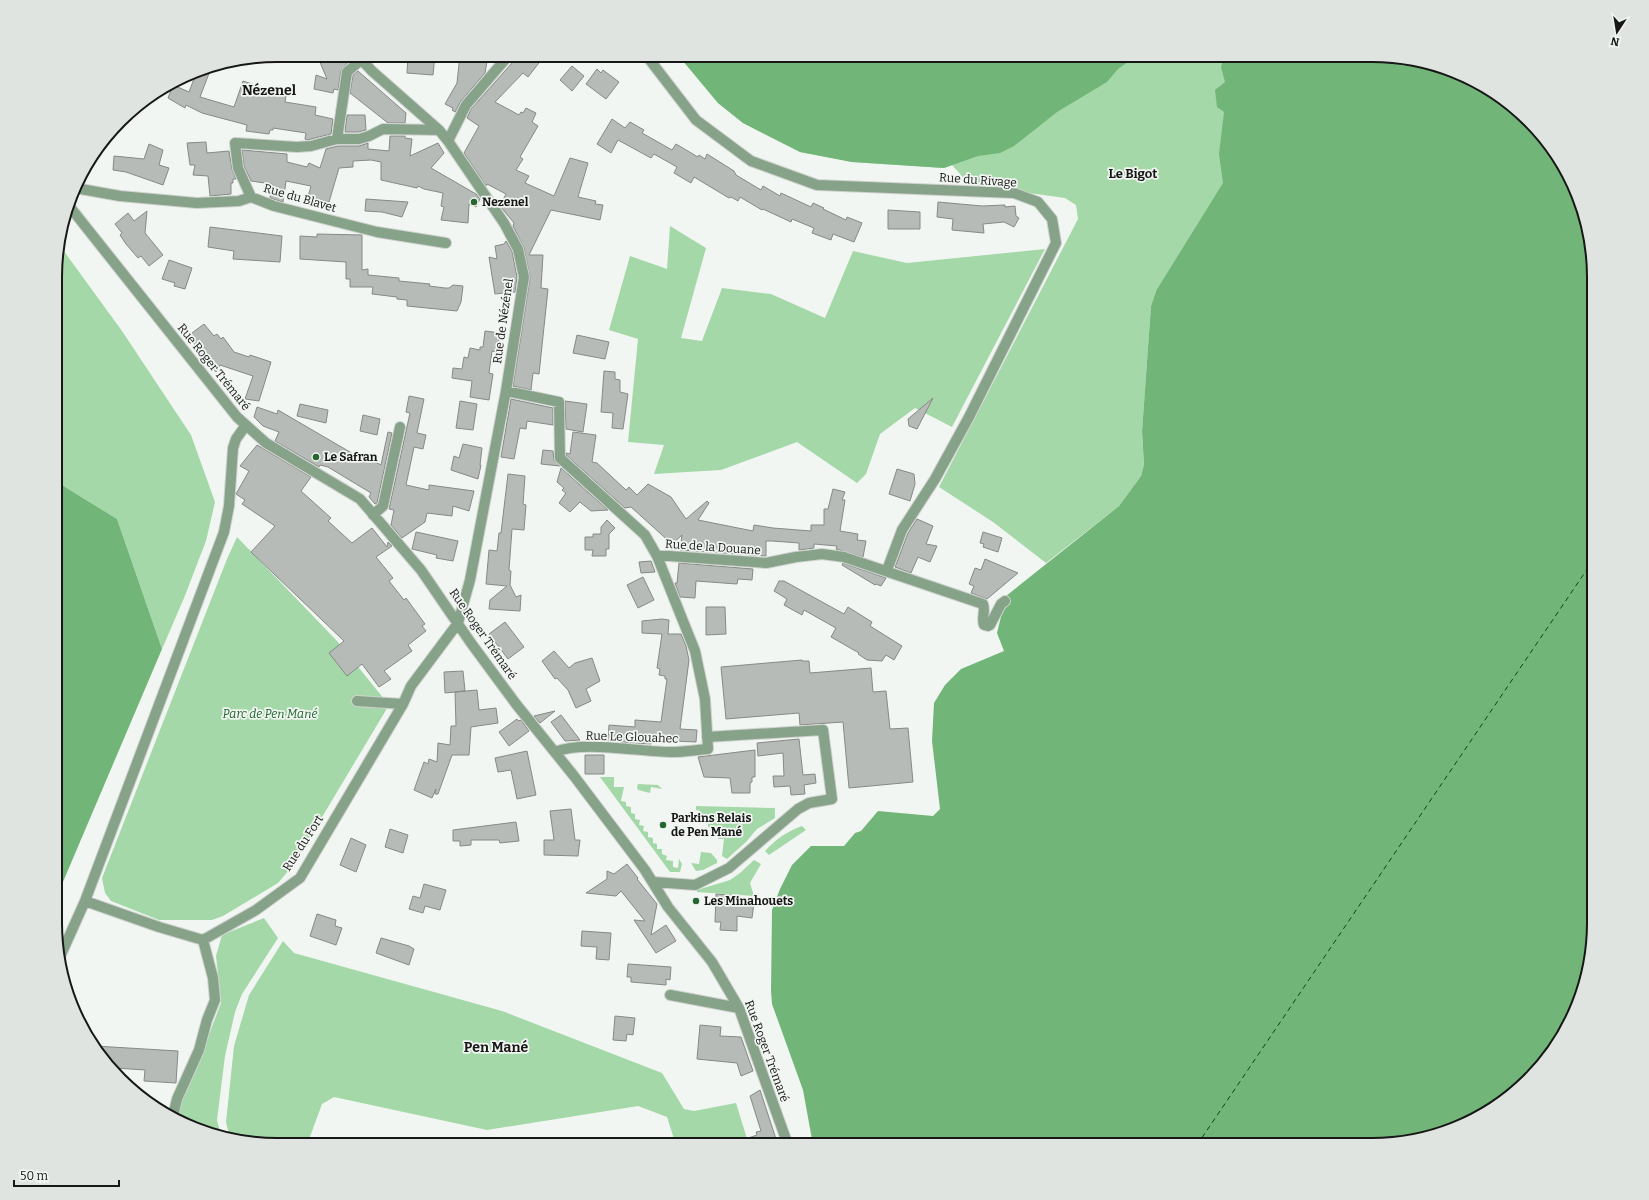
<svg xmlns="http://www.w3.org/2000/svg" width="1649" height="1200" viewBox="0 0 1649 1200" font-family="Bitter,serif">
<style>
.green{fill:#a4d8a8}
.water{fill:#72b579}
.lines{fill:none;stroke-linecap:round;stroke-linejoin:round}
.ferry{stroke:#11421a;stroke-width:1;stroke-dasharray:5 4;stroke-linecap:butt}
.building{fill:#b7bbb7;stroke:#868a87}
.minor-casing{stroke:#cfd2cf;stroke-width:12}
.minor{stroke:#86a288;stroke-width:10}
.poi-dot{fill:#266731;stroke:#f2f6f2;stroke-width:1.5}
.labels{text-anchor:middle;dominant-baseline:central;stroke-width:3.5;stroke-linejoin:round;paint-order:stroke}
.street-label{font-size:12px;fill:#161716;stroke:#f2f6f2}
.poi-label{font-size:12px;font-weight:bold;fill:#161716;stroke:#f2f6f2;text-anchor:start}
.park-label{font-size:12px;font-style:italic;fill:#1c6229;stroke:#f2f6f2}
.neighbourhood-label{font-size:13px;font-weight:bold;fill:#161716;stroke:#f2f6f2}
.quarter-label{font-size:14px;font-weight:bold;fill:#161716;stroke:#f2f6f2}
.rim{fill:none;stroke:#161716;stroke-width:2}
</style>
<rect width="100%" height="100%" fill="#f2f6f2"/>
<path class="green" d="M678 55H1384L1156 291 1151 306 1142 431 1144 466 1141 476 1119 506 1046 563 993 522 939 487 1078 219 1076 205 1065 198 970 185 952 165 944 168 852 162 800 152 743 123 718 103Z
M670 226 706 248 681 338 702 341 722 288 771 294 825 318 853 251 907 263 1045 249 952 427 915 408 880 434 866 474 857 483 797 442 721 470 654 474 664 445 628 442 638 339 609 330 630 256 667 269Z
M58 243 122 331 191 435 215 502 206 541 184 598 162 649 117 519 57 482V248Z
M237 537 338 642 389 705 294 864 278 883 223 916 212 920H159L111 901 105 893 102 878 227 559Z
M600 777H614V787H624L621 801 626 802V806L631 807V813L635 814V819L640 820 639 825 644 826 643 831 648 832V837L653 838V843L657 844V849H662V854L667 856 666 860 673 861V867L678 868 679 859 682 864 680 872H670Z
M638 784 658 785 662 789 651 787 650 793 638 790 637 787Z
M696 806 775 808V818L757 829 746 842 727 859 722 856 724 839H718L719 834 714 833V828L708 827V822H704V816L700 815V811L696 810Z
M802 826 806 830 769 855 765 851C776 839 786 832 802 826Z
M701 852 711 853 717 860V863L703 870 696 871 691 863 699 864Z
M754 860 761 864 750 883 754 896 697 892V890L730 880 740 873Z
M264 918 278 938 242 994 235 1012 225 1056 217 1120 221 1136 206 1133 178 1118 183 1092 202 1053 221 1003 216 956 222 935Z
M283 941 294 953 502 1011 662 1073 684 1109 694 1111 736 1103 749 1145H676L667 1117 638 1106 487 1130 334 1097 322 1104 307 1145H263L230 1138 226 1122 234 1046 249 995Z"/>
<path class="water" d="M678 55H1138L1118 69 1107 82 1057 112 1014 146 1000 153 978 156 944 168 852 162 800 152 743 123 718 103Z
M1225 55H1386L1443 67 1507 101 1539 131 1571 179 1594 263V937L1582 994 1548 1058 1518 1090 1470 1122 1429 1137 1372 1145H813L803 1090 772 1004 771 991 772 910 780 889 792 865 811 846H844L855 833 861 831 878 811 933 816 940 809 932 741 934 703 945 685 961 669 1004 651 997 633 1006 596 1119 506 1141 476 1144 465 1142 431 1151 306 1156 291 1223 183 1219 154 1224 112 1217 107 1215 90 1225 82 1221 67Z
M57 482 117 519 162 649 57 896Z"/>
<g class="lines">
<path class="ferry" d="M1197 1145 1594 559"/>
</g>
<path class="building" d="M317 55H341L348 62 341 71 338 90 334 89 333 93 314 89 316 75 327 79Z
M408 55H435L433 75 407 73Z
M460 55H488L485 73 461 101 455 112 452 110 453 108 445 104 457 83Z
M515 55H545L528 77 523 73 495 102 519 115 521 112 523 113 526 108 536 113 532 122 538 126 520 157 523 159 516 170 529 176 525 183 554 196 570 158 588 163 578 197 596 201 595 204 603 205 600 220 551 210 529 255H543L541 288 548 289 539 374 533 373 531 390 513 386 530 278 524 248 513 226 514 223 500 206 506 194 487 184 486 186 464 153 479 126 467 118 471 109 512 63Z
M572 66 584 76 572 91 560 80Z
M211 68 200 97 234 107 243 81 258 86 261 92 286 96 285 102 316 107 315 115 333 119 331 134 307 140 305 139 306 133 273 128V130H270L269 134 246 131 247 125 202 113 186 105 185 108 168 98 173 85 189 92 197 71Z
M597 69 601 73 603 70 619 82 606 99 586 84Z
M358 71 406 113 405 123H388L350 93 353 75Z
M347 115H365L366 130 358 132H345Z
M612 119 625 128 630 122 644 130 642 133 672 150 676 144 698 157 699 155 705 159 707 154 734 171 736 175 761 190 763 186 780 196 781 193 811 207 813 203 824 208 823 209 846 220 847 217 862 223 854 242 833 234 831 240 812 233 814 228 792 219 791 222 763 209 762 210 740 197 738 201 731 197 729 198 694 177 691 183 674 173 677 167 654 154 651 158 618 140 611 153 597 144Z
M390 136H405V138L412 139 410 156 438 143 444 153 431 168 476 194 480 199 476 207 469 204 468 223 441 220 444 207 441 206 443 193 424 189 418 186 417 188 381 180V162L371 160 353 161V167L339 168 329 202 308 197 311 186 286 181 283 202 270 198 272 184 251 181 244 166 242 150 287 154V162L307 167 309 163 320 168 326 149 338 146H359L368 143V149L389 151Z
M206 142 207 153 229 151 232 169 236 179H233V183H231V194L210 196 208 176 193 175 195 165H190L187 143Z
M149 144 163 150 159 165 169 168 163 185 126 172 113 170 114 156 144 159Z
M366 199 408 202 402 217 382 212 365 211Z
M938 202 982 206 1005 205V207L1015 206 1016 216 1019 218 1014 227 1004 222 983 224 984 233 952 230 953 219 937 217Z
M888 210 920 212V229H888Z
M147 211 145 233 163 255 149 266 141 256 138 258 126 244 120 235 122 233 115 224 128 213 134 221Z
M210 227 282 236 280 262 233 259 234 251 208 247Z
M317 234 362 235V270L368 269V275L399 278V281L430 284 429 286 445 288H449L453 285 463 286 461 302 457 311 407 306V300L397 299V297L372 294 373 287H350V279H346V262L300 259V236L317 237Z
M506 241 512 251 517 277 515 292 495 294 489 257 497 259 495 246 504 244Z
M169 260 192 268 185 289 174 286 175 283 162 279Z
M204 324 214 336 217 334 221 339 223 337 234 352 249 357 250 355 271 362 259 401 245 399 253 376 220 365 216 372 188 336Z
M485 331 500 333 497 352 492 351 489 373 493 374 489 400 470 397 472 381 452 378 453 368 462 369 464 357 468 358 470 348 480 350V347H483Z
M577 335 609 342 605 359 573 353Z
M604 371 615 372V379L620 380V392L628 394 623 429 612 428 613 413 601 412Z
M409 396 424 399 417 433 426 435 423 449 414 447 406 485 429 490V485L474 491 469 511 453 506 452 516 427 513 425 522 402 538 391 525 394 510 389 509 410 413 406 412Z
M933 398 917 429 909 426 908 419Z
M511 399 553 408V425L527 421 526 429 520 428 514 459 501 457Z
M460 401 477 404 473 430 456 428Z
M565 401 587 404 583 432 566 429Z
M300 404 328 410 326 423 297 416Z
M257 407 277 414 278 410 362 459 364 456 381 465 388 432 392 433 377 503 375 504 369 497 371 493 328 467 320 465 319 467 275 441 279 432 263 426 254 417Z
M363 415 380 419 377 435 360 431Z
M573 432 596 435 592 462 597 463 626 490 629 487 637 495 648 484 671 497 686 519 707 501 709 503 698 520 753 531 754 525 773 528 811 531V525H824V509H828L833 489 845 492 842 500H845L840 531 858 534 857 540 866 541 863 557 836 549 837 546 814 544V548L799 550V543L772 541H766V556L680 550 682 535 672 544 631 507 625 508 566 455V453L570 454Z
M463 444 482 448 480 465H481L478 479 451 470 454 456 459 458Z
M257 445 311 477 301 491 331 518 328 521 352 543 372 528 387 547 388 542 392 546 376 557 393 578 389 581 404 600 406 598 425 624 422 626 426 631 408 645 412 651 384 671 391 679 379 687 362 664 347 676 329 653 344 641 251 552 275 526 242 504 245 500 236 494 249 471 240 466Z
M543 450 553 451 554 460 560 466 541 464Z
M561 468 608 510 591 511 580 502 570 512 559 503 566 493 562 490 564 488 557 482Z
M897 469 914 474 915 484 910 501 889 494Z
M508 474 525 476 523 504 526 505 524 530 512 529 509 570 511 571 510 585 516 597 521 595 520 611 489 609 490 600 507 586 486 584 489 550 497 551 499 533H501Z
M917 519 933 526 926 544 937 546 930 562 918 557 911 573 895 567 908 533Z
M607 520 615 528 609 534V549H606V556H592L593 550H585V537H593V534H601V527Z
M416 532 458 541 453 561 436 558 437 555 412 549Z
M983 532 1002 538 998 552 983 547 984 544 980 543Z
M985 559 1018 573 987 599 971 593 974 586 969 584 975 568 981 570Z
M651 561 655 572 641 573 639 562Z
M679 563 753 569 752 580 738 579 737 584 696 581 695 598 680 597 675 583H677Z
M843 563 886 578 881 586 876 584 875 585 842 565Z
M643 577 654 600 638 608 627 585Z
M779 581H784L844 614 848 607 872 622 870 626 902 646 894 660 886 655 882 661 867 660 858 654 859 653 831 637 836 628 804 610 802 615 784 605 787 599 774 591Z
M706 607H725L726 634 706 635Z
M662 619 669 620 668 634H681L686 646 689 660 680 729 697 730 696 742 652 740 651 744 608 741 609 725 635 727V720L661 722 667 679H665V676L659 675 660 669 657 668 662 634 642 633V621Z
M505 622 524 647 508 659 489 634Z
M554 651 569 668 575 663 592 658 600 681 586 689 591 701 576 708 568 690 557 678 555 679 542 661Z
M802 660V661H809L810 673 871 668 873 692 886 691 890 729 908 728 913 782 849 788 843 722 800 725 799 713 726 719 721 667Z
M463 671 465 691 445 693 444 672Z
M477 690 479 710 496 708 498 723 471 727 469 755H452L438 794H435L436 789 432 798 414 790 424 762 428 764 429 759 437 762 438 743 450 745 451 726H456L455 692Z
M555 711 540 723 534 716Z
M561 715 580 740 565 741 551 722Z
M517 719 518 721 521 720 529 731 509 746 499 732Z
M799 739 803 775 815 774 816 783 804 785 805 794 791 795 790 786 774 787 773 776H784L783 753 758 756 757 743Z
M755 750V777H752V782L750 783V793H732L730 778 704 777 698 757Z
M527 751 536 795 517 799 511 770 498 772 495 758Z
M585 755H604V774H585Z
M571 809 575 840H580L578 856 544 855V840H554L550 811Z
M516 822 519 841 500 843 499 840H471V845L460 846V841H453V830Z
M390 829 408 835 403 853 385 847Z
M351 838 366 845 356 872 340 865Z
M627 864 638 878 637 879 657 904 651 935 666 925 676 941 656 953 634 920 645 921 621 891 616 896 586 893 607 879V871L614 874Z
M424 884 446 890 440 910 425 906 423 913 409 909 413 896 420 898Z
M716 894 732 895V901L754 903 752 918 737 916V931L720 930 721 922H715Z
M317 914 336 920 335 926 342 928 336 945 310 936Z
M582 931 611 933 609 960 596 959 597 947 581 946Z
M381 938 409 946 414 949 409 965 376 953Z
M628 964 671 967 670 980 666 979V985L631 982V977H627Z
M615 1016 635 1018 633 1035 627 1034 626 1041 613 1040Z
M700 1025 721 1027 720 1036 741 1037 753 1071 741 1076 737 1063 697 1059Z
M95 1046 178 1051 176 1083 144 1081 145 1070 115 1068Z
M760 1090 778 1145H734V1143L757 1135 756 1132 761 1131 750 1096Z"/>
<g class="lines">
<g class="minor-casing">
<path id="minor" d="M646 55 696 120 751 161 817 185 1014 193 1038 202 1052 219 1056 243 969 417 935 479 902 530 887 570
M337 139 347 72 361 60
M448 141 466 105 509 55
M75 188 120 196 197 203 239 201 251 197 274 206 377 232 446 243
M251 197 238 168 235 143 297 147 311 146 337 139H359L369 136 383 129 439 130
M70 207 237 417 266 443 360 499 421 570 471 643 516 704 574 776 645 870 668 907 712 962 739 1008 788 1145
M506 391 559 402 560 458 645 535 657 556 695 651 705 699 708 749C696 750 683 752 671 752 640 752 582 740 555 752
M373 515 383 506 400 427
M657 556H669L766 563 796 557 822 554 844 557 983 604C986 611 981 618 984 625L988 626 990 625 1001 604 1005 601
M357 701 403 704
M654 882 695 885 729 868 798 809 809 803 832 799 823 730 707 737
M85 901 159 927 203 940 256 910 300 878 403 704 411 686 458 623 470 580 506 391 524 277 518 249 504 223 448 141 439 130 372 71 357 55
M59 959 85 901 224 532 229 506 233 448 236 439 246 425
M670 995 739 1008
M173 1116 177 1099 199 1050 207 1020 215 1000 213 978 203 940"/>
</g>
<use href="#minor" class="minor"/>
</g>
<g class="poi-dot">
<circle cx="474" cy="202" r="4"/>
<circle cx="316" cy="457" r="4"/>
<circle cx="663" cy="825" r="4"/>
<circle cx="696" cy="901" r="4"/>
</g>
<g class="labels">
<g class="street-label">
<text transform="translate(978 180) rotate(4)">Rue du Rivage</text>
<text transform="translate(300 198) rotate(16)">Rue du Blavet</text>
<text transform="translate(503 321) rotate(-82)">Rue de Nézénel</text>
<text transform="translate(214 367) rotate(51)">Rue Roger Trémaré</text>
<text transform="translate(713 547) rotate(4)">Rue de la Douane</text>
<text transform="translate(483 634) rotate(55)">Rue Roger Trémaré</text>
<text transform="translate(632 737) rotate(2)">Rue Le Glouahec</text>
<text transform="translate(303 843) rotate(-57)">Rue du Fort</text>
<text transform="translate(767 1051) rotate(70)">Rue Roger Trémaré</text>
</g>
<g class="poi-label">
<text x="482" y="202">Nezenel</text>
<text x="324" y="457">Le Safran</text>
<text x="671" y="818">Parkins Relais<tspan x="671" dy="14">de Pen Mané</tspan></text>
<text x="704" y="901">Les Minahouets</text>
</g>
<g class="park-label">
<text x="270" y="714">Parc de Pen Mané</text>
</g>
<g class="neighbourhood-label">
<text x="1133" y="173">Le Bigot</text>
</g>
<g class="quarter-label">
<text x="269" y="90">Nézenel</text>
<text x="496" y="1047">Pen Mané</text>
</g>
</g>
<path d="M0 0H1649V1200H0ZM277 62H1372A215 215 0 0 1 1587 277V923A215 215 0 0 1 1372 1138H277A215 215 0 0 1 62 923V277A215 215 0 0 1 277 62Z" fill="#e0e4e0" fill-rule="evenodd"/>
<path class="rim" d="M277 62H1372A215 215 0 0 1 1587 277V923A215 215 0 0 1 1372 1138H277A215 215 0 0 1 62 923V277A215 215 0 0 1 277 62Z"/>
<g transform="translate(1617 32) rotate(192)" stroke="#f2f6f2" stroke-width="3" paint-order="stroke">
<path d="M0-3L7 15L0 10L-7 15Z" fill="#161716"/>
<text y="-6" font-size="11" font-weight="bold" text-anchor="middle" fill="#161716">N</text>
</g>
<path d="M14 1180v6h105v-6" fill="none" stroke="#161716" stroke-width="2"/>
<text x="20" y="1180" font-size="12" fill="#161716" stroke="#f2f6f2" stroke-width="3" paint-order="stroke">50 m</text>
</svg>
